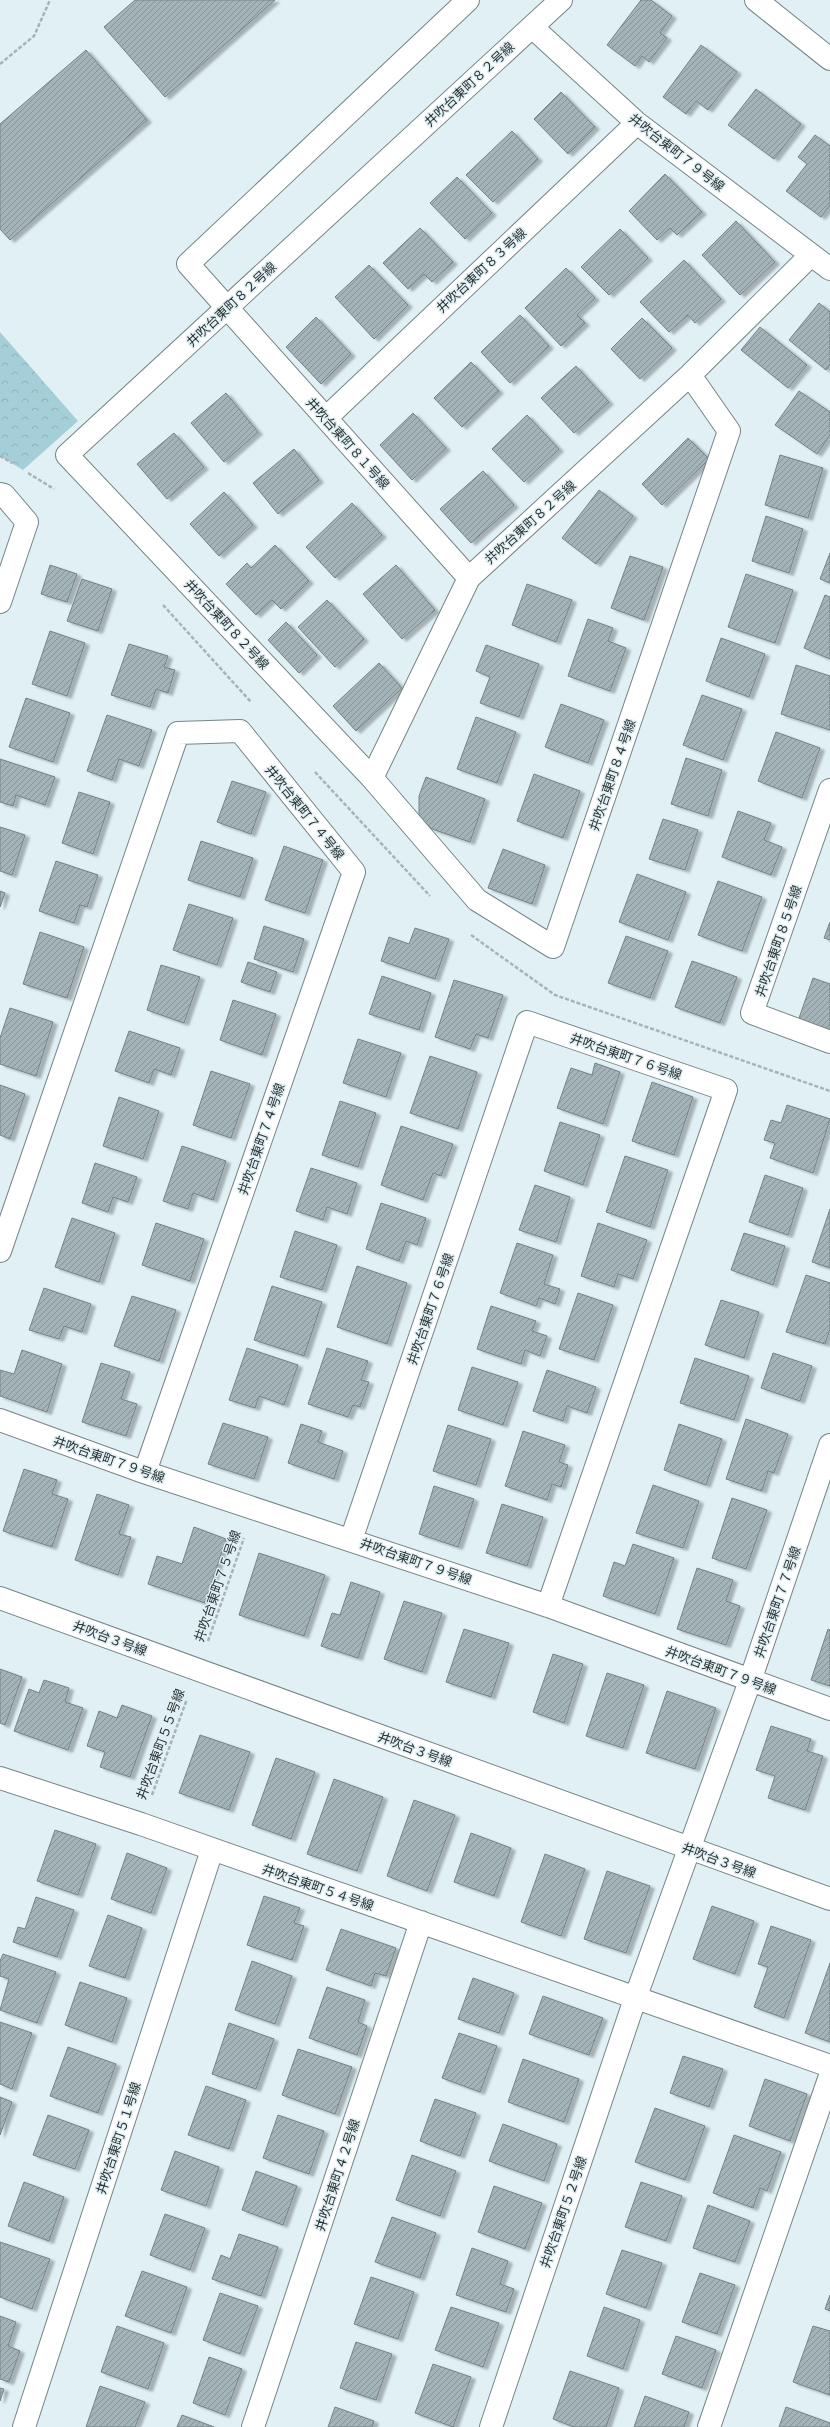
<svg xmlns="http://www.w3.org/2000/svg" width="830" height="2427" viewBox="0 0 830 2427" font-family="Cabin,'Noto Sans JP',sans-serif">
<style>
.park{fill:url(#park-crowns)}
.building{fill:url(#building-hatch);stroke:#758386;filter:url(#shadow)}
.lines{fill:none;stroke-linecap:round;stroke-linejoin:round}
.minor-casing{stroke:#768487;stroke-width:24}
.path{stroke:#a7b4b7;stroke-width:2.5;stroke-dasharray:4 2;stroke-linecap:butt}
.minor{stroke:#fff;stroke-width:22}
.labels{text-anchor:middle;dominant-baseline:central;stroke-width:3;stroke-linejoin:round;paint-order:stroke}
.street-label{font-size:13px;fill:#2c3233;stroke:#e0f0f4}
</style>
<defs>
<pattern id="park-crowns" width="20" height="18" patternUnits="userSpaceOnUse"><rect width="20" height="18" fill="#a5cfd8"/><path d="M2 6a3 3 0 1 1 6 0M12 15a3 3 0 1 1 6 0" fill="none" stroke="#8eb2ba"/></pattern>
<pattern id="building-hatch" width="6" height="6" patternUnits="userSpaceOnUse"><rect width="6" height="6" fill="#a4b3b7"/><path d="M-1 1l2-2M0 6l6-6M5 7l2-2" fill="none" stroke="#869295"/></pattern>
<filter id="shadow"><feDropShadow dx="4.5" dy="2.5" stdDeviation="1" flood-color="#0004"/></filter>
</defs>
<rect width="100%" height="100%" fill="#e0f0f4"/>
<path class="park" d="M0 332 78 421 23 470 0 456Z"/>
<path class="building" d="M135 0H275L165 97 104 27Z
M641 0H651L672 16 660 33 667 38 649 62 642 56 635 66 607 45Z
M701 45 737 72 708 110 696 101 686 114 663 97Z
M86 50 147 120 10 240 0 229V124Z
M756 89 801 124 774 159 728 125Z
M561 92 595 127 568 154 534 119Z
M512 131 538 159 493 202 466 175Z
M815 135 830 146V205L821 217 786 191 807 164 798 157Z
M665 174 702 212 677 235 670 228 657 240 629 211Z
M457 177 492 213 465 239 430 203Z
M736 221 775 262 740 295 702 255Z
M420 228 453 262 432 282 424 274 408 289 383 263Z
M620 229 648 258 609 295 581 267Z
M684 260 721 299 695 323 688 315 669 332 640 302Z
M369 265 408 305 374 339 335 297Z
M566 268 595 298 577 315 585 323 561 346 525 308Z
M819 303 830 312V365L826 370 789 340Z
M520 315 549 346 510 383 481 352Z
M316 317 351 354 321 384 286 347Z
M642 318 672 348 640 379 611 349Z
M760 327 807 365 788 388 741 350Z
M471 362 499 391 462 427 434 398Z
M576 366 609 402 574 433 541 398Z
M799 391 830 412V435L817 454 775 425Z
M226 393 258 432 224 462 191 423Z
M413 413 446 448 412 480 380 445Z
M527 415 559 449 524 482 492 449Z
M174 433 204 467 167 499 137 464Z
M688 438 709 459 662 505 642 484Z
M294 449 319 480 278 514 253 483Z
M780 455 823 468 808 518 765 505Z
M483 471 514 505 471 543 440 509Z
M599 490 633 516 596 564 562 538Z
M224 492 253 525 219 556 190 524Z
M352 503 382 535 335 578 306 547Z
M766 516 803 529 789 573 752 561Z
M275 545 309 581 281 609 272 600 256 615 226 584 247 563 251 568Z
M830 553V583L820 579Z
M630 556 663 567 644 620 611 608Z
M50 565 77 574 67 602 41 594Z
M396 565 435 610 402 639 363 594Z
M746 574 793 590 775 643 728 627Z
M82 579 112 589 98 631 67 621Z
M527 584 572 600 556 642 512 625Z
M825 595 830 597V659L804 648Z
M327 600 364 639 335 667 298 627Z
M588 619 613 628 608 641 626 648 610 691 568 676Z
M286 622 317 655 299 673 268 640Z
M50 631 85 643 67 696 32 684Z
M721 638 765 654 749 697 706 681Z
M129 644 168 656 164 667 175 670 168 693 156 689 150 707 111 695Z
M486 645 539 664 519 717 480 703 490 677 476 671Z
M379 663 402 688 356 731 333 706Z
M796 665 830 676V730L781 714Z
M702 695 742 709 723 760 683 745Z
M26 698 70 713 53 762 9 747Z
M561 704 604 720 588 763 545 747Z
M107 715 152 730 139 766 119 759 112 780 87 771Z
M476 717 516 732 497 783 457 769Z
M776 732 820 748 802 798 758 781Z
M686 758 722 770 708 816 671 804Z
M0 759 55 777 45 805 16 795 13 806 0 802Z
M534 774 580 791 563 838 517 821Z
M426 777 485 799 470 842 432 829 419 816V796Z
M232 781 266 792 251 834 217 822Z
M79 792 110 802 93 854 62 843Z
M738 811 771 823 764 840 782 847 771 875 722 857Z
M663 819 698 830 685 870 649 859Z
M0 827 25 835 12 875 0 871Z
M201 841 253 858 240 897 188 880Z
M284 846 323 860 305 913 265 900Z
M503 849 545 865 532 904 488 888Z
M56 861 98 875 87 907 80 905 74 923 39 911Z
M637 874 686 892 668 940 619 922Z
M718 881 762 897 742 951 698 935Z
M0 891 5 893 0 907Z
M189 904 233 918 217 965 173 950Z
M830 922V940L824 938Z
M264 926 304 939 293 972 254 959Z
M415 928 449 939 435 979 381 961 389 937 409 944Z
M40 932 84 947 67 998 23 984Z
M626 936 668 951 650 998 608 983Z
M692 961 737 977 720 1023 675 1007Z
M248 962 277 972 270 992 241 982Z
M161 965 200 977 184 1023 147 1010Z
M382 976 431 993 419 1030 369 1014Z
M813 978 830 984V1032L798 1021Z
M454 980 503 995 488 1038 476 1034 470 1049 435 1037Z
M233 1000 276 1014 262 1055 220 1040Z
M10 1008 53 1022 36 1076 0 1064V1038Z
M129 1031 180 1048 171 1075 154 1069 149 1083 115 1071Z
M358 1039 401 1053 386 1097 343 1083Z
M430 1056 477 1072 458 1129 410 1113Z
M595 1063 620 1072 603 1124 557 1108 571 1068 592 1075Z
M211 1071 250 1084 231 1138 193 1125Z
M652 1082 693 1097 674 1155 632 1141Z
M0 1085 25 1094 10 1139 0 1135Z
M119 1097 159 1111 143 1159 103 1146Z
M340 1101 376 1113 358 1167 322 1155Z
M787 1105 830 1119 813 1173 770 1158 775 1143 764 1140 771 1120 781 1123Z
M560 1122 600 1135 583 1185 544 1171Z
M401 1126 453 1144 441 1176 433 1173 423 1200 381 1185Z
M182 1146 226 1161 213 1200 193 1193 188 1209 163 1201Z
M625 1156 668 1170 650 1227 606 1212Z
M95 1163 137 1177 128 1202 113 1197 108 1212 82 1203Z
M311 1168 357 1183 347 1214 327 1207 323 1220 296 1211Z
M765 1175 803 1188 788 1235 749 1222Z
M535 1185 570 1197 556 1242 519 1230Z
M381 1203 426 1218 417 1245 406 1241 399 1261 366 1249Z
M830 1209V1268L812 1262Z
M72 1218 115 1233 99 1282 55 1267Z
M156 1223 204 1239 190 1281 142 1265Z
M598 1223 647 1240 633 1279 618 1274 614 1287 581 1276Z
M295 1231 337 1245 322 1290 280 1277Z
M744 1233 785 1246 773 1285 731 1270Z
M517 1243 553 1255 544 1284 560 1289 555 1304 539 1298 536 1306 500 1293Z
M357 1266 407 1283 387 1344 337 1327Z
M806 1275 830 1283V1329L825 1344 786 1332Z
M272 1286 322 1302 304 1356 254 1340Z
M44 1288 91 1304 82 1332 64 1326 59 1339 29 1330Z
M578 1293 613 1305 594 1360 559 1349Z
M132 1296 176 1310 159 1361 114 1346Z
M721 1300 759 1312 744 1358 705 1345Z
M491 1306 536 1321 532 1331 547 1336 540 1356 525 1350 521 1364 477 1349Z
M247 1348 298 1365 284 1405 259 1396 255 1408 229 1400Z
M327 1348 368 1361 361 1380 369 1382 360 1407 353 1405 348 1417 308 1404Z
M22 1350 62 1364 47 1412 0 1396V1370L14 1374Z
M773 1353 812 1366 800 1401 761 1388Z
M695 1358 749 1376 734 1420 680 1403Z
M101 1363 130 1372 121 1399 137 1404 126 1436 82 1422Z
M472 1367 518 1382 503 1425 458 1410Z
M547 1370 596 1387 587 1413 567 1406 563 1421 533 1411Z
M746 1419 788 1434 774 1473 768 1471 762 1491 726 1479Z
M223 1423 268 1437 254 1479 208 1464Z
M301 1424 322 1431 318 1442 343 1451 334 1479 288 1463Z
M679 1424 722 1439 706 1485 664 1470Z
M448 1425 491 1439 476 1485 433 1471Z
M523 1431 565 1445 559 1462 568 1465 561 1487 552 1484 547 1500 505 1486Z
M24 1469 57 1480 52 1494 68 1499 52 1547 3 1531Z
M653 1485 699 1501 683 1548 636 1533Z
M434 1486 474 1499 458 1547 419 1534Z
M97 1494 129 1505 119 1534 131 1537 118 1575 75 1560Z
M732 1498 767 1510 746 1569 712 1558Z
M502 1504 543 1517 527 1566 486 1553Z
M194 1527 226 1539 205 1603 148 1584 157 1556 182 1564Z
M633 1544 674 1558 655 1614 603 1596 614 1562 625 1566Z
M259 1553 325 1575 304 1636 239 1615Z
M697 1568 733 1580 726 1601 740 1606 726 1645 677 1629Z
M351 1582 380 1592 358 1658 321 1646 332 1613 340 1615Z
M404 1601 442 1613 422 1672 384 1659Z
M464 1629 509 1643 491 1697 446 1682Z
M828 1629 830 1630V1686L811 1680Z
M553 1654 583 1664 564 1723 533 1712Z
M0 1669 22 1677 5 1725 0 1723Z
M607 1673 644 1685 623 1748 586 1736Z
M44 1680 69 1688 65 1702 83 1708 68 1750 14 1731 29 1689 39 1693Z
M667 1691 716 1708 695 1769 646 1753Z
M122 1705 152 1716 130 1777 100 1767 105 1752 87 1746 99 1711 117 1718Z
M771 1726 811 1739 807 1751 823 1756 805 1810 768 1798 775 1776 756 1770Z
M200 1735 250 1752 229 1810 179 1793Z
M276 1758 315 1772 291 1839 252 1825Z
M334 1779 383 1797 357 1871 307 1854Z
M414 1800 455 1815 427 1891 387 1876Z
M55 1830 96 1844 78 1895 37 1881Z
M471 1833 511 1848 494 1896 454 1882Z
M127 1853 167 1868 151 1913 111 1899Z
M545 1854 585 1869 561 1936 521 1922Z
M607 1871 650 1886 626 1953 584 1939Z
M264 1896 300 1908 294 1923 304 1926 292 1960 247 1945Z
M36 1897 74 1910 57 1957 13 1942 18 1927 25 1929Z
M712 1906 754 1921 735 1974 693 1959Z
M108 1915 142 1928 125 1978 89 1966Z
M771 1926 811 1940 784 2018 754 2007 768 1967 758 1964Z
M341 1929 396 1948 386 1976 375 1973 371 1986 326 1970Z
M3 1954 56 1972 37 2023 0 2010 9 1979 0 1976V1961Z
M252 1961 292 1976 275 2024 235 2010Z
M830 1963V2042L805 2033Z
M473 1978 514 1993 499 2033 458 2019Z
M80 1982 127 1998 112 2042 65 2025Z
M327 1987 365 2000 358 2022 367 2026 357 2055 309 2038Z
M543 1996 603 2018 589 2055 529 2034Z
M0 2022 32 2033 12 2089 0 2084Z
M229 2023 274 2039 256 2089 212 2074Z
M459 2033 497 2046 480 2092 442 2078Z
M68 2047 116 2064 98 2113 50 2096Z
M298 2049 352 2067 335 2114 282 2095Z
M683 2056 723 2069 709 2107 670 2093Z
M523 2059 579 2079 564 2122 508 2102Z
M765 2079 807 2094 790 2141 749 2126Z
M206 2086 246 2100 229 2149 188 2135Z
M0 2097 12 2102 0 2135Z
M435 2099 476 2113 460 2156 420 2141Z
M655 2108 705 2126 685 2180 635 2162Z
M48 2115 89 2130 75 2169 33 2155Z
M278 2115 324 2131 309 2174 263 2158Z
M503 2124 557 2144 544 2181 489 2161Z
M734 2135 781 2152 767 2191 760 2188 753 2208 713 2193Z
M175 2151 219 2167 206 2206 161 2190Z
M412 2155 456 2171 440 2216 396 2200Z
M256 2171 297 2186 283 2225 242 2210Z
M24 2182 64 2197 49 2241 8 2226Z
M641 2182 682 2196 666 2241 625 2227Z
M494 2186 542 2203 525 2249 478 2232Z
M708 2205 750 2221 735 2262 693 2248Z
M165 2214 205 2228 190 2270 150 2255Z
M392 2217 436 2233 420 2278 375 2262Z
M239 2234 278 2247 261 2296 212 2279 221 2255 230 2259Z
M0 2242 50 2259 32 2309 0 2297Z
M472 2248 508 2261 500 2284 514 2289 506 2312 456 2295Z
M622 2250 662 2263 646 2308 606 2294Z
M142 2271 187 2287 171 2333 125 2316Z
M700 2273 735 2285 717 2334 682 2322Z
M371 2277 414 2292 398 2339 354 2324Z
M220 2293 258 2306 240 2354 203 2340Z
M830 2295V2311L825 2309Z
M451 2307 499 2323 483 2367 435 2350Z
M604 2307 640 2320 623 2369 587 2356Z
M0 2316 16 2322 8 2346 20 2351 9 2382 0 2379Z
M117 2326 164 2343 148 2389 101 2372Z
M813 2326 830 2331V2395L793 2382Z
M676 2336 716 2350 702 2388 662 2374Z
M356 2342 392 2354 376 2400 340 2388Z
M209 2357 242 2369 225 2415 193 2403Z
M433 2364 471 2377 453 2427 415 2413Z
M570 2371 619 2388 606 2427H574L553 2419Z
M100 2386 145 2402 135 2427H86Z
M0 2388 4 2389 0 2401Z
M645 2396 689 2412 684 2427H634Z
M335 2407 374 2421 372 2427H328Z
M786 2407 830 2423V2427H779Z
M182 2415 214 2427H177Z"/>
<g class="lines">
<g class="minor-casing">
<path id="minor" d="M468 0 188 264 469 578
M561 0 67 455 372 778 469 578 690 375 811 255
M756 0 830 59
M532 27 637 123 830 269
M326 418 637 123
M0 494 4 495 27 522 0 602
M372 778 477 900 553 947 729 431 690 375
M830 790 752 1013 830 1042
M0 1251 178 733 240 731 354 872 145 1472
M0 1420 138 1470 548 1606 830 1709
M351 1540 527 1022 726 1090 548 1606
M0 1598 830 1899
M0 1778 141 1824 830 2066
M24 2427 212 1850
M253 2427 421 1922
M491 2427 636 1996 750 1681 830 1445
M709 2427 830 2076"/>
</g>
<path class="path" d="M0 64 34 36 50 0
M0 456 12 463
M28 473 54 489
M163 605 251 702
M315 772 430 896
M471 935 555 995 830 1091
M208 1641 244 1538
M152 1795 187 1699"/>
<use href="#minor" class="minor"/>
</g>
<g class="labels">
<g class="street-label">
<text transform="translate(469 84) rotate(-43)">井吹台東町８２号線</text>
<text transform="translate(677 152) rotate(38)">井吹台東町７９号線</text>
<text transform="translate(481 270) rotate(-43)">井吹台東町８３号線</text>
<text transform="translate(231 304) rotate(-43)">井吹台東町８２号線</text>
<text transform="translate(348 443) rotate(48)">井吹台東町８１号線</text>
<text transform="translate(530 522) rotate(-42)">井吹台東町８２号線</text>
<text transform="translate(227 624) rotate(47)">井吹台東町８２号線</text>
<text transform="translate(612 775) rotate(-71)">井吹台東町８４号線</text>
<text transform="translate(305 812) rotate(51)">井吹台東町７４号線</text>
<text transform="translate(778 941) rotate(-71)">井吹台東町８５号線</text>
<text transform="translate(626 1056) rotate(19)">井吹台東町７６号線</text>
<text transform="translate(261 1139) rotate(-71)">井吹台東町７４号線</text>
<text transform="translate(430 1309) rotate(-71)">井吹台東町７６号線</text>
<text transform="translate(109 1459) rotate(19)">井吹台東町７９号線</text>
<text transform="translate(416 1561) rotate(19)">井吹台東町７９号線</text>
<text transform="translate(217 1586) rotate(-71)">井吹台東町７５号線</text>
<text transform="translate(777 1602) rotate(-71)">井吹台東町７７号線</text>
<text transform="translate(110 1638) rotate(20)">井吹台３号線</text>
<text transform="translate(721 1670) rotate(20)">井吹台東町７９号線</text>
<text transform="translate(160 1744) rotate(-70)">井吹台東町５５号線</text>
<text transform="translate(415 1749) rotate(20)">井吹台３号線</text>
<text transform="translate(719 1860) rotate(20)">井吹台３号線</text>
<text transform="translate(318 1887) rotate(19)">井吹台東町５４号線</text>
<text transform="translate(118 2138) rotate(-72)">井吹台東町５１号線</text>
<text transform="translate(337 2175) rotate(-72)">井吹台東町４２号線</text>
<text transform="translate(563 2212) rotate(-71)">井吹台東町５２号線</text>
</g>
</g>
</svg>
